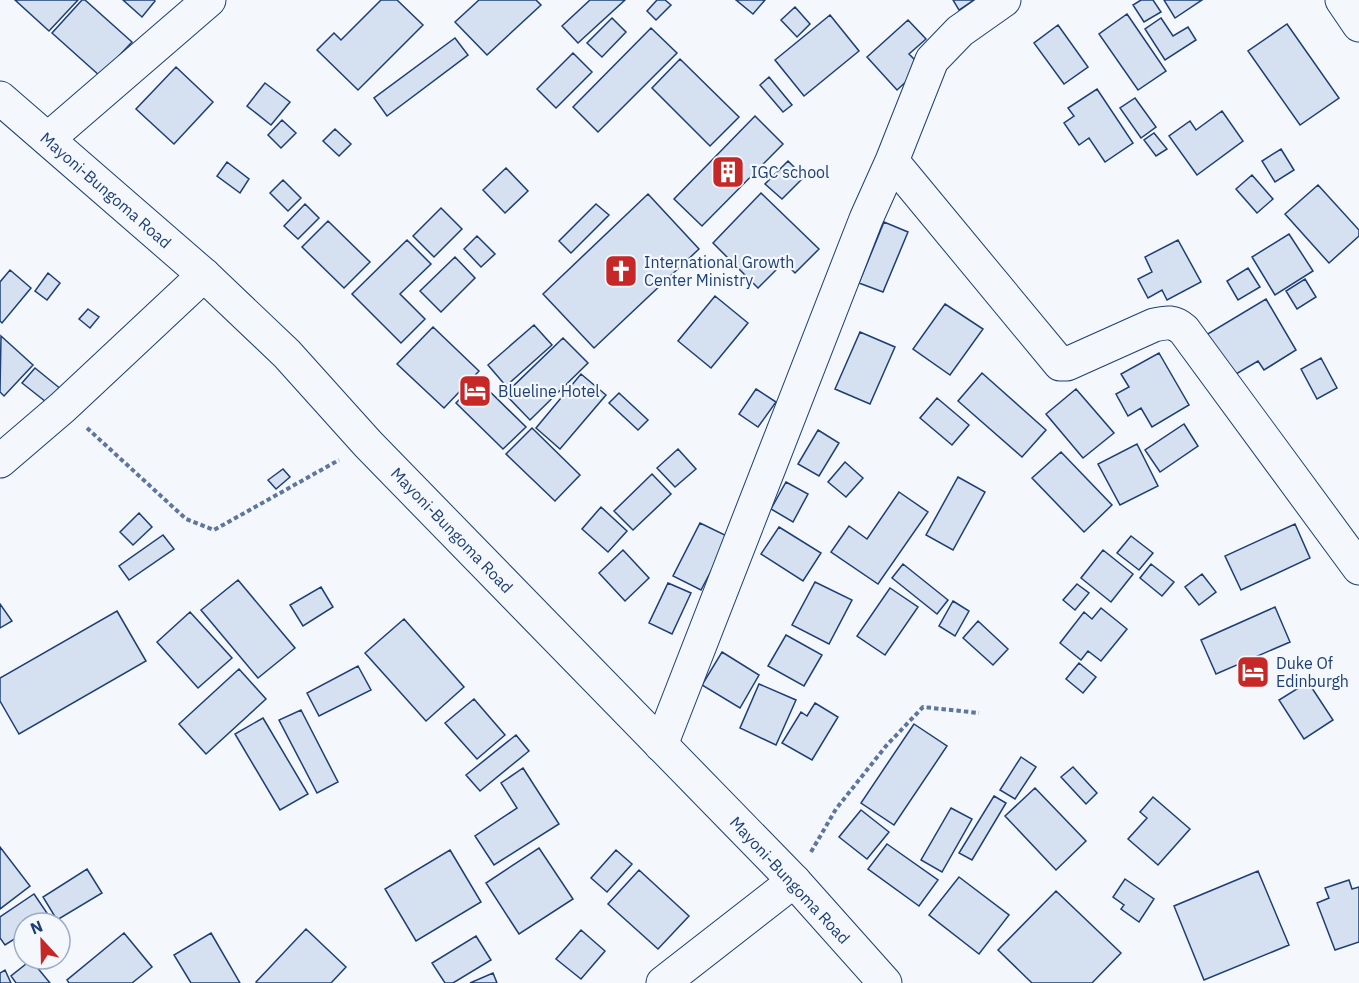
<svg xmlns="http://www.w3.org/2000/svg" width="1359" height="983" viewBox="0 0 1359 983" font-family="'IBM Plex Sans',sans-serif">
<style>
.building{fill:#d5e0f0;stroke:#1d3f73;stroke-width:1.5}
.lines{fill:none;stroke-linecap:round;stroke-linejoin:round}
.minor-casing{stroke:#1d3f73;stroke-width:35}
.major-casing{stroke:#1d3f73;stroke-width:35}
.path{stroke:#5e769c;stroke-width:4;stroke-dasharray:4.5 3;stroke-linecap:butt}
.minor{stroke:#f4f7fb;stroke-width:33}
.major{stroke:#f4f7fb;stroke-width:33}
.labels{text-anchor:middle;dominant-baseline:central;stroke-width:4.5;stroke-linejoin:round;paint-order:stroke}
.poi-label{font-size:16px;fill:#1d3f73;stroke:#f4f7fb;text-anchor:start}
.street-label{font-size:16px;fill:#1d3f73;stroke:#f4f7fb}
</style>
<rect width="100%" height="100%" fill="#f4f7fb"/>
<path class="building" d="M15 0H78L49 31Z
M82 0H85L132 42 100 76 52 33Z
M123 0H154L155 1 142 17Z
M381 0H397L423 25 358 90 317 50 334 33 341 40Z
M479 0H536L541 5 487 55 455 22Z
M590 0H625L578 43 562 26Z
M657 0H665L671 5 656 20 647 11Z
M736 0H765L753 14Z
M953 0H974L959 10Z
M1141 0H1153L1161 12 1144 22 1133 5Z
M1164 0H1202L1175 18Z
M795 7 810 24 797 37 781 20Z
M1127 14 1166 71 1138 90 1099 34Z
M830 15 859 51 804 96 775 60Z
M612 18 626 32 602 57 587 43Z
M1161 18 1173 36 1188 27 1196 40 1165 60 1145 29Z
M908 20 926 39 909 54 922 67 897 90 867 57Z
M1287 24 1339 98 1300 125 1248 51Z
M1058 25 1088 67 1064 84 1034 43Z
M651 28 677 53 598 132 573 107Z
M455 38 468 55 387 116 374 98Z
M573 53 592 72 556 108 537 89Z
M680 59 739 117 710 146 652 88Z
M176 67 213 102 174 144 136 109Z
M769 77 792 105 783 112 760 85Z
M265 83 290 102 271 125 247 106Z
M1097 89 1133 143 1105 162 1089 138 1079 145 1064 123 1074 116 1068 108Z
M1135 98 1156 127 1141 138 1120 108Z
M1222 111 1243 141 1197 175 1169 136 1190 121 1196 130Z
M755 116 783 144 702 226 674 199Z
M282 120 296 133 281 148 268 135Z
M335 129 351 144 339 156 323 141Z
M1154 133 1167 149 1156 156 1144 140Z
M1281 149 1294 170 1275 182 1262 161Z
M788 161 804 177 782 199 765 184Z
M227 162 249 179 240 193 217 176Z
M506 168 528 191 505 213 483 190Z
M1252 175 1273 199 1257 213 1236 189Z
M283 180 301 198 288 211 270 193Z
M1318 185 1359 230V236L1329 263 1285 214Z
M761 193 819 249 795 273 784 262 758 288 713 243Z
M648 194 699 249 594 348 543 294Z
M305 204 319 218 298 239 284 226Z
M596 204 609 215 571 253 559 241Z
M441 208 462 229 434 257 413 236Z
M328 221 370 262 344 288 302 247Z
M884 222 908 232 883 292 859 283Z
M1289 234 1313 271 1275 295 1252 257Z
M477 236 495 254 481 267 464 249Z
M407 240 431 264 400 294 425 319 401 343 352 294Z
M1178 240 1201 282 1167 300 1162 290 1148 298 1138 279 1152 272 1145 257Z
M455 257 475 278 441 312 420 291Z
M1248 268 1260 287 1238 300 1227 281Z
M10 270 31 288 2 323 0 321V282Z
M48 273 60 283 47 300 35 291Z
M1305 279 1316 297 1297 309 1286 291Z
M715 296 748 323 711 368 678 341Z
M1266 299 1296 350 1264 370 1258 361 1226 380 1201 338Z
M945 304 983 329 950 375 913 349Z
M88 309 99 317 90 328 79 319Z
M534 325 552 345 506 386 488 365Z
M433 327 479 371 444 408 397 364Z
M860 332 895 347 870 404 835 389Z
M1 336 33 365 4 396 0 392Z
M563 338 588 363 530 420 505 394Z
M1159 353 1189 405 1152 427 1141 408 1128 416 1116 394 1129 387 1121 374Z
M1321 358 1337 388 1317 399 1301 369Z
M35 368 67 394 55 409 22 383Z
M982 373 1046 430 1022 457 958 401Z
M581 374 606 395 560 449 536 428Z
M478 380 526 427 503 449 456 403Z
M756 389 776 402 758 427 739 414Z
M1076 389 1114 433 1083 458 1046 414Z
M619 393 648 420 638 430 609 403Z
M937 398 969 425 952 445 920 418Z
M1184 424 1198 446 1160 472 1145 450Z
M532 428 580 475 555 501 506 454Z
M818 430 839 443 819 476 798 464Z
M1137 444 1158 486 1120 505 1098 464Z
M678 449 696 469 675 487 657 468Z
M1061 452 1112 505 1084 532 1032 478Z
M845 462 863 478 846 497 828 482Z
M283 469 290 477 276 489 268 480Z
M652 474 671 494 633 530 614 511Z
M958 477 985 492 953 550 926 535Z
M786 482 808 494 793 522 771 509Z
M899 492 928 512 878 584 831 552 849 526 867 539Z
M601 507 627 531 608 552 582 529Z
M139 513 152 527 133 545 120 532Z
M700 523 729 537 701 590 673 576Z
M1295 524 1310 558 1241 590 1225 556Z
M779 527 821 553 803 581 761 554Z
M163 535 174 549 129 580 119 566Z
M1131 536 1153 553 1139 570 1117 553Z
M623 550 649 578 625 601 599 573Z
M1103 550 1133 574 1111 602 1081 578Z
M903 564 948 600 937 614 892 578Z
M1151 564 1174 582 1162 596 1140 578Z
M1202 574 1216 592 1199 605 1185 587Z
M238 580 295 648 258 678 201 610Z
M815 582 852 600 829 644 792 625Z
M668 583 691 593 672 634 649 623Z
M1077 584 1089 593 1075 610 1063 600Z
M321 587 333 607 303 626 290 605Z
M890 588 918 607 885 655 857 636Z
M953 601 969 611 955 636 939 626Z
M0 604 12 621 0 628Z
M1275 607 1290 642 1216 674 1201 640Z
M1101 608 1127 629 1101 661 1088 651 1081 660 1060 643 1084 612 1092 619Z
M117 611 146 661 19 734 0 701V678Z
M190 612 232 658 198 688 157 642Z
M404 619 464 687 426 721 365 653Z
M978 621 1008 649 993 665 963 638Z
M786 635 822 655 804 686 768 666Z
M722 652 759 675 740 708 702 685Z
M1079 663 1096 677 1083 693 1066 679Z
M358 666 371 690 319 716 307 693Z
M239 669 266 699 206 754 179 724Z
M1308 682 1333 720 1304 739 1279 700Z
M759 684 796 700 776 745 740 728Z
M474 699 505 735 477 759 445 723Z
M815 703 838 717 812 760 782 743 801 712 807 716Z
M301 710 338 782 317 793 279 720Z
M263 718 308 794 280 810 235 734Z
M914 724 947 746 894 825 861 803Z
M516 735 529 751 480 791 466 775Z
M1021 757 1036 767 1015 799 1000 790Z
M1073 767 1097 793 1086 804 1061 777Z
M523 768 559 824 494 865 475 836 517 808 501 783Z
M1035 788 1086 841 1056 870 1005 816Z
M994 796 1006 803 972 860 959 853Z
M1153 797 1190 829 1158 865 1128 839 1147 818 1140 812Z
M951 808 972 819 942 872 921 860Z
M861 810 889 832 867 859 839 837Z
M887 844 938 880 919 906 868 869Z
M0 847 30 886 0 909Z
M539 848 573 899 519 934 486 883Z
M450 850 481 902 416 941 385 889Z
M616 850 632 864 607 892 591 878Z
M87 869 102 893 57 920 43 897Z
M639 870 689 916 658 949 608 904Z
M1258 871 1289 945 1204 980 1174 906Z
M959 877 1009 915 979 954 929 915Z
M1125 879 1154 899 1139 922 1121 909 1124 905 1113 897Z
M1349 880 1352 889 1359 887V942L1335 950 1317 903 1329 898 1325 888Z
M1056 891 1121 953 1092 983H1032L998 950Z
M34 894 49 916 38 923H24V933L5 945 0 938V917Z
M306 929 346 967 331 983H257L256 982Z
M581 930 605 951 581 979 556 959Z
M124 933 152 967 132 983H69L67 980Z
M211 933 240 983H191L174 955Z
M476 936 491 960 453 983H445L432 963Z
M31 960 50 983H16L11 976Z
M5 970 11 983H0V973Z
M493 973 497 983H470Z"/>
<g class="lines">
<g class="minor-casing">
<path id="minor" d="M1342 0 1359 25
M48 139 209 0
M892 161 1060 364H1067L1154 325C1167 322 1174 321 1184 330L1359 568
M0 461 63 407 204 275
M661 745 866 219 892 161 932 60 960 31 1004 0
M663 983 794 881"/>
</g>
<g class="major-casing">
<path id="major" d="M0 98 204 275 287 354 368 444 794 881 885 983"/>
</g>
<path class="path" d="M87 428 186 519 214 530 339 460
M811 852 836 809 886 746 923 707 979 713"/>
<use href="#minor" class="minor"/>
<use href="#major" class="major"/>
</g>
<defs>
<g id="building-square" transform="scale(1.725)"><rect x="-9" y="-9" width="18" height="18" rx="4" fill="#c62828" stroke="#f4f7fb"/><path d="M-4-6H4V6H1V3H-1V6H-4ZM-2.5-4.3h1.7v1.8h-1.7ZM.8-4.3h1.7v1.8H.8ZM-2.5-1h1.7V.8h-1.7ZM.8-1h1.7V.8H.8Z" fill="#fff"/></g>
<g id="church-square" transform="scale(1.725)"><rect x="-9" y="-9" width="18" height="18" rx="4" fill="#c62828" stroke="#f4f7fb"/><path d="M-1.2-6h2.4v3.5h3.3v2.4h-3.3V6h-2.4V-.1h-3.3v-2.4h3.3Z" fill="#fff"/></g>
<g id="hotel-square" transform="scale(1.725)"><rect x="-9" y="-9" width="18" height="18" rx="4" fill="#c62828" stroke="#f4f7fb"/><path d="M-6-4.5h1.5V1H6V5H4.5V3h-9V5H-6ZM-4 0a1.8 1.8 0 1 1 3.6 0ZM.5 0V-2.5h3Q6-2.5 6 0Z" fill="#fff"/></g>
</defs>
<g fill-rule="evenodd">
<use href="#building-square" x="728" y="172"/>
<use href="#church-square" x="621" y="271"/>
<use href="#hotel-square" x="475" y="391"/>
<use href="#hotel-square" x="1253" y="672"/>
</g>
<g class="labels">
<g class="poi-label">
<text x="751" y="172">IGC school</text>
<text x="644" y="262">International Growth<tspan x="644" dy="18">Center Ministry</tspan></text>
<text x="498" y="391">Blueline Hotel</text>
<text x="1276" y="663">Duke Of<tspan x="1276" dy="18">Edinburgh</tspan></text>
</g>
<g class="street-label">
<text transform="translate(106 190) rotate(41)">Mayoni-Bungoma Road</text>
<text transform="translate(452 530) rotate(46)">Mayoni-Bungoma Road</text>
<text transform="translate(790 880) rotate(47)">Mayoni-Bungoma Road</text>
</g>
</g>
<g transform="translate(42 941) rotate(338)"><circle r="28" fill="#f4f7fb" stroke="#9eadc5" stroke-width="1.5"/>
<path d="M0-4.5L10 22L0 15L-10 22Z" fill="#c62828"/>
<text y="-9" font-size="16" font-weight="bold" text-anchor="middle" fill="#1d3f73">N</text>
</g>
</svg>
